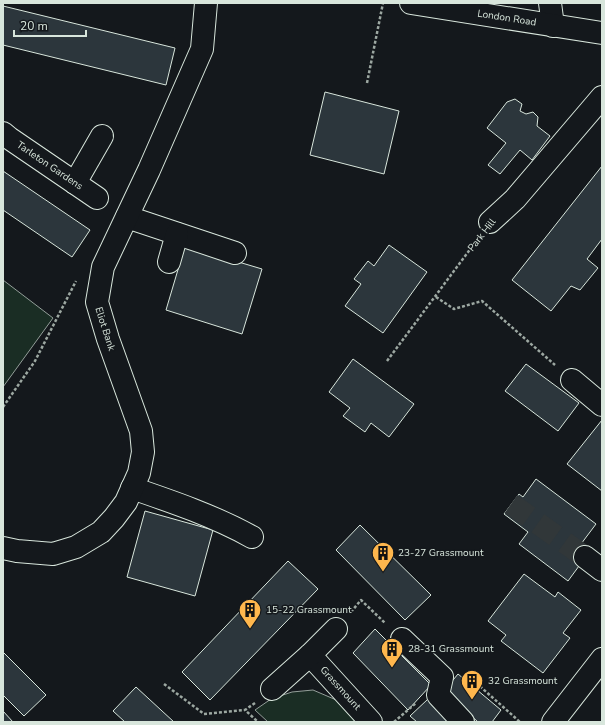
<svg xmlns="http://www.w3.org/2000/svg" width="605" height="725" viewBox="0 0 605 725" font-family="'Nunito Sans',sans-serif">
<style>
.green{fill:#1a2d24;stroke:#939e99}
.building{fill:#2c363c;stroke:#d8e6dc}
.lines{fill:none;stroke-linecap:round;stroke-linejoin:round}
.minor-tunnel{stroke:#313739;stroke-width:22;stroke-dasharray:22 11;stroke-linecap:butt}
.minor-casing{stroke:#d8e6dc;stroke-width:24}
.highway-casing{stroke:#d8e6dc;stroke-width:24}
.path{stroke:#9da8a2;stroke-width:2.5;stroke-dasharray:3 2;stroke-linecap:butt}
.minor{stroke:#14181c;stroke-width:22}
.highway{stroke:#14181c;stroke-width:22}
.labels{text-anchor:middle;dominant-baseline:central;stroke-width:3;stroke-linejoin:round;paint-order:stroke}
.street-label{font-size:10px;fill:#d8e6dc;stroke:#14181c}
.poi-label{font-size:10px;fill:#d8e6dc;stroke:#14181c;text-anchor:start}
</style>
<rect width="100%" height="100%" fill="#14181c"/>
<path class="green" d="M3 280 53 318 3 387Z
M313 690 341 702 359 717 353 722H268L255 710 271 699 292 692Z"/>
<path class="building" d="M3 6 175 48 166 85 3 45Z
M325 92 399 111 384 174 310 155Z
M515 99 522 104 520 111 526 114 533 112 538 117 537 126 550 136 532 160 520 150 500 174 488 165 506 143 487 128 507 102Z
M602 166V239L587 259 598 268 580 290 571 286 551 311 512 280Z
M3 171 90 230 72 257 3 210Z
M389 245 427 272 383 333 345 306 361 284 354 279 368 261 374 266Z
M185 246 262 269 242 334 166 310Z
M353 359 414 404 389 437 371 423 365 432 343 416 350 408 329 392Z
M526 364 579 403 558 431 505 391Z
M602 420V491L567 464Z
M536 479 596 524 581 544 590 551 568 581 519 544 528 532 504 514 519 494 523 497Z
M145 511 213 530 195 596 127 577Z
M360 525 431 595 405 620 336 550Z
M288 561 318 589 210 700 182 672Z
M524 574 555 597 558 592 581 610 563 633 570 638 543 673 501 641 506 635 488 621Z
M375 629 431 685 408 710 353 653Z
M3 652 46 695 24 716 3 695Z
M458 674 501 710 492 722H478L444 691Z
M136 687 174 722H125L113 711Z
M428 699 451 722H417L410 716Z
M3 711 13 722H3Z"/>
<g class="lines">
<path class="minor-tunnel" d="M511 504 585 557"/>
<g class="minor-casing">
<g id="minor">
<path d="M550 3 553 26"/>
<path id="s1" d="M3 133 9 138 97 198"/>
<path d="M75 183 102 136"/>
<path d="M127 217 235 253"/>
<path d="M490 222 515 199 602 97"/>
<path d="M169 262 177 234"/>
<path d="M572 380 602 405"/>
<path d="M132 488C173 502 214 516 252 537"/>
<path d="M3 548 17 551 53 554 76 547 101 532 114 518 126 502 139 473 143 452 141 431 108 339 97 302 103 267 149 170 202 49 206 3"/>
<path d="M585 557 602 570"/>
<path d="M402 639 442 677 438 695 463 722"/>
<path id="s2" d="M310 655 371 722"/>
<path d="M272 689 310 655 336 629"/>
<path d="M553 722 602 659"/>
</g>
</g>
<g class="highway-casing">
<g id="highway">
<path id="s3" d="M411 3 602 33"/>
</g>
</g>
<path class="path" d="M367 83 383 3
M436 297 454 309 482 301 555 365
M387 361 477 240
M3 407 35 361 76 281
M351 612 361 600 385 623
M465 673 520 722
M164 684 204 714 245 710
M255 703 245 710 258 722
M394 722 416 703"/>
<use href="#minor" class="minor"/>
<use href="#highway" class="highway"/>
</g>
<defs>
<g id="building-pin" transform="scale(1.15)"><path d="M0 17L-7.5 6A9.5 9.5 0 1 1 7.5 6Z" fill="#ffb74d" stroke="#14181c"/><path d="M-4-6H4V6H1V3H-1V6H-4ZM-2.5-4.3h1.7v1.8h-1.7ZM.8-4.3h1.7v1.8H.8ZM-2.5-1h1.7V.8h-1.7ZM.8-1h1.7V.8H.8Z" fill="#111"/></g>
</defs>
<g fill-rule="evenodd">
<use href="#building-pin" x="383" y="553"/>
<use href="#building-pin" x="250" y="610"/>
<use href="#building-pin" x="392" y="649"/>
<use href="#building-pin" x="472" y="681"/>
</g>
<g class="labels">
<g class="street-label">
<text stroke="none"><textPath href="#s3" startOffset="97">London Road</textPath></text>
<text stroke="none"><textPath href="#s1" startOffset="57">Tarleton Gardens</textPath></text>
<text transform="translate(482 235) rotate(-52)">Park Hill</text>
<text transform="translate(105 329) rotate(72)">Eliot Bank</text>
<text stroke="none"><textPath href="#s2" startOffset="45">Grassmount</textPath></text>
</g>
<g class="poi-label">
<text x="398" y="553">23-27 Grassmount</text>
<text x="266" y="610">15-22 Grassmount</text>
<text x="408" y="649">28-31 Grassmount</text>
<text x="488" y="681">32 Grassmount</text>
</g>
</g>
<rect width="605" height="725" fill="none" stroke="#d8e6dc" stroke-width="8"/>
<path d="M14 30v6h72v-6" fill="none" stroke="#d8e6dc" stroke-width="2"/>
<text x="20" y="30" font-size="12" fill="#d8e6dc" stroke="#14181c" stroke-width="3" paint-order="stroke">20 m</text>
</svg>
